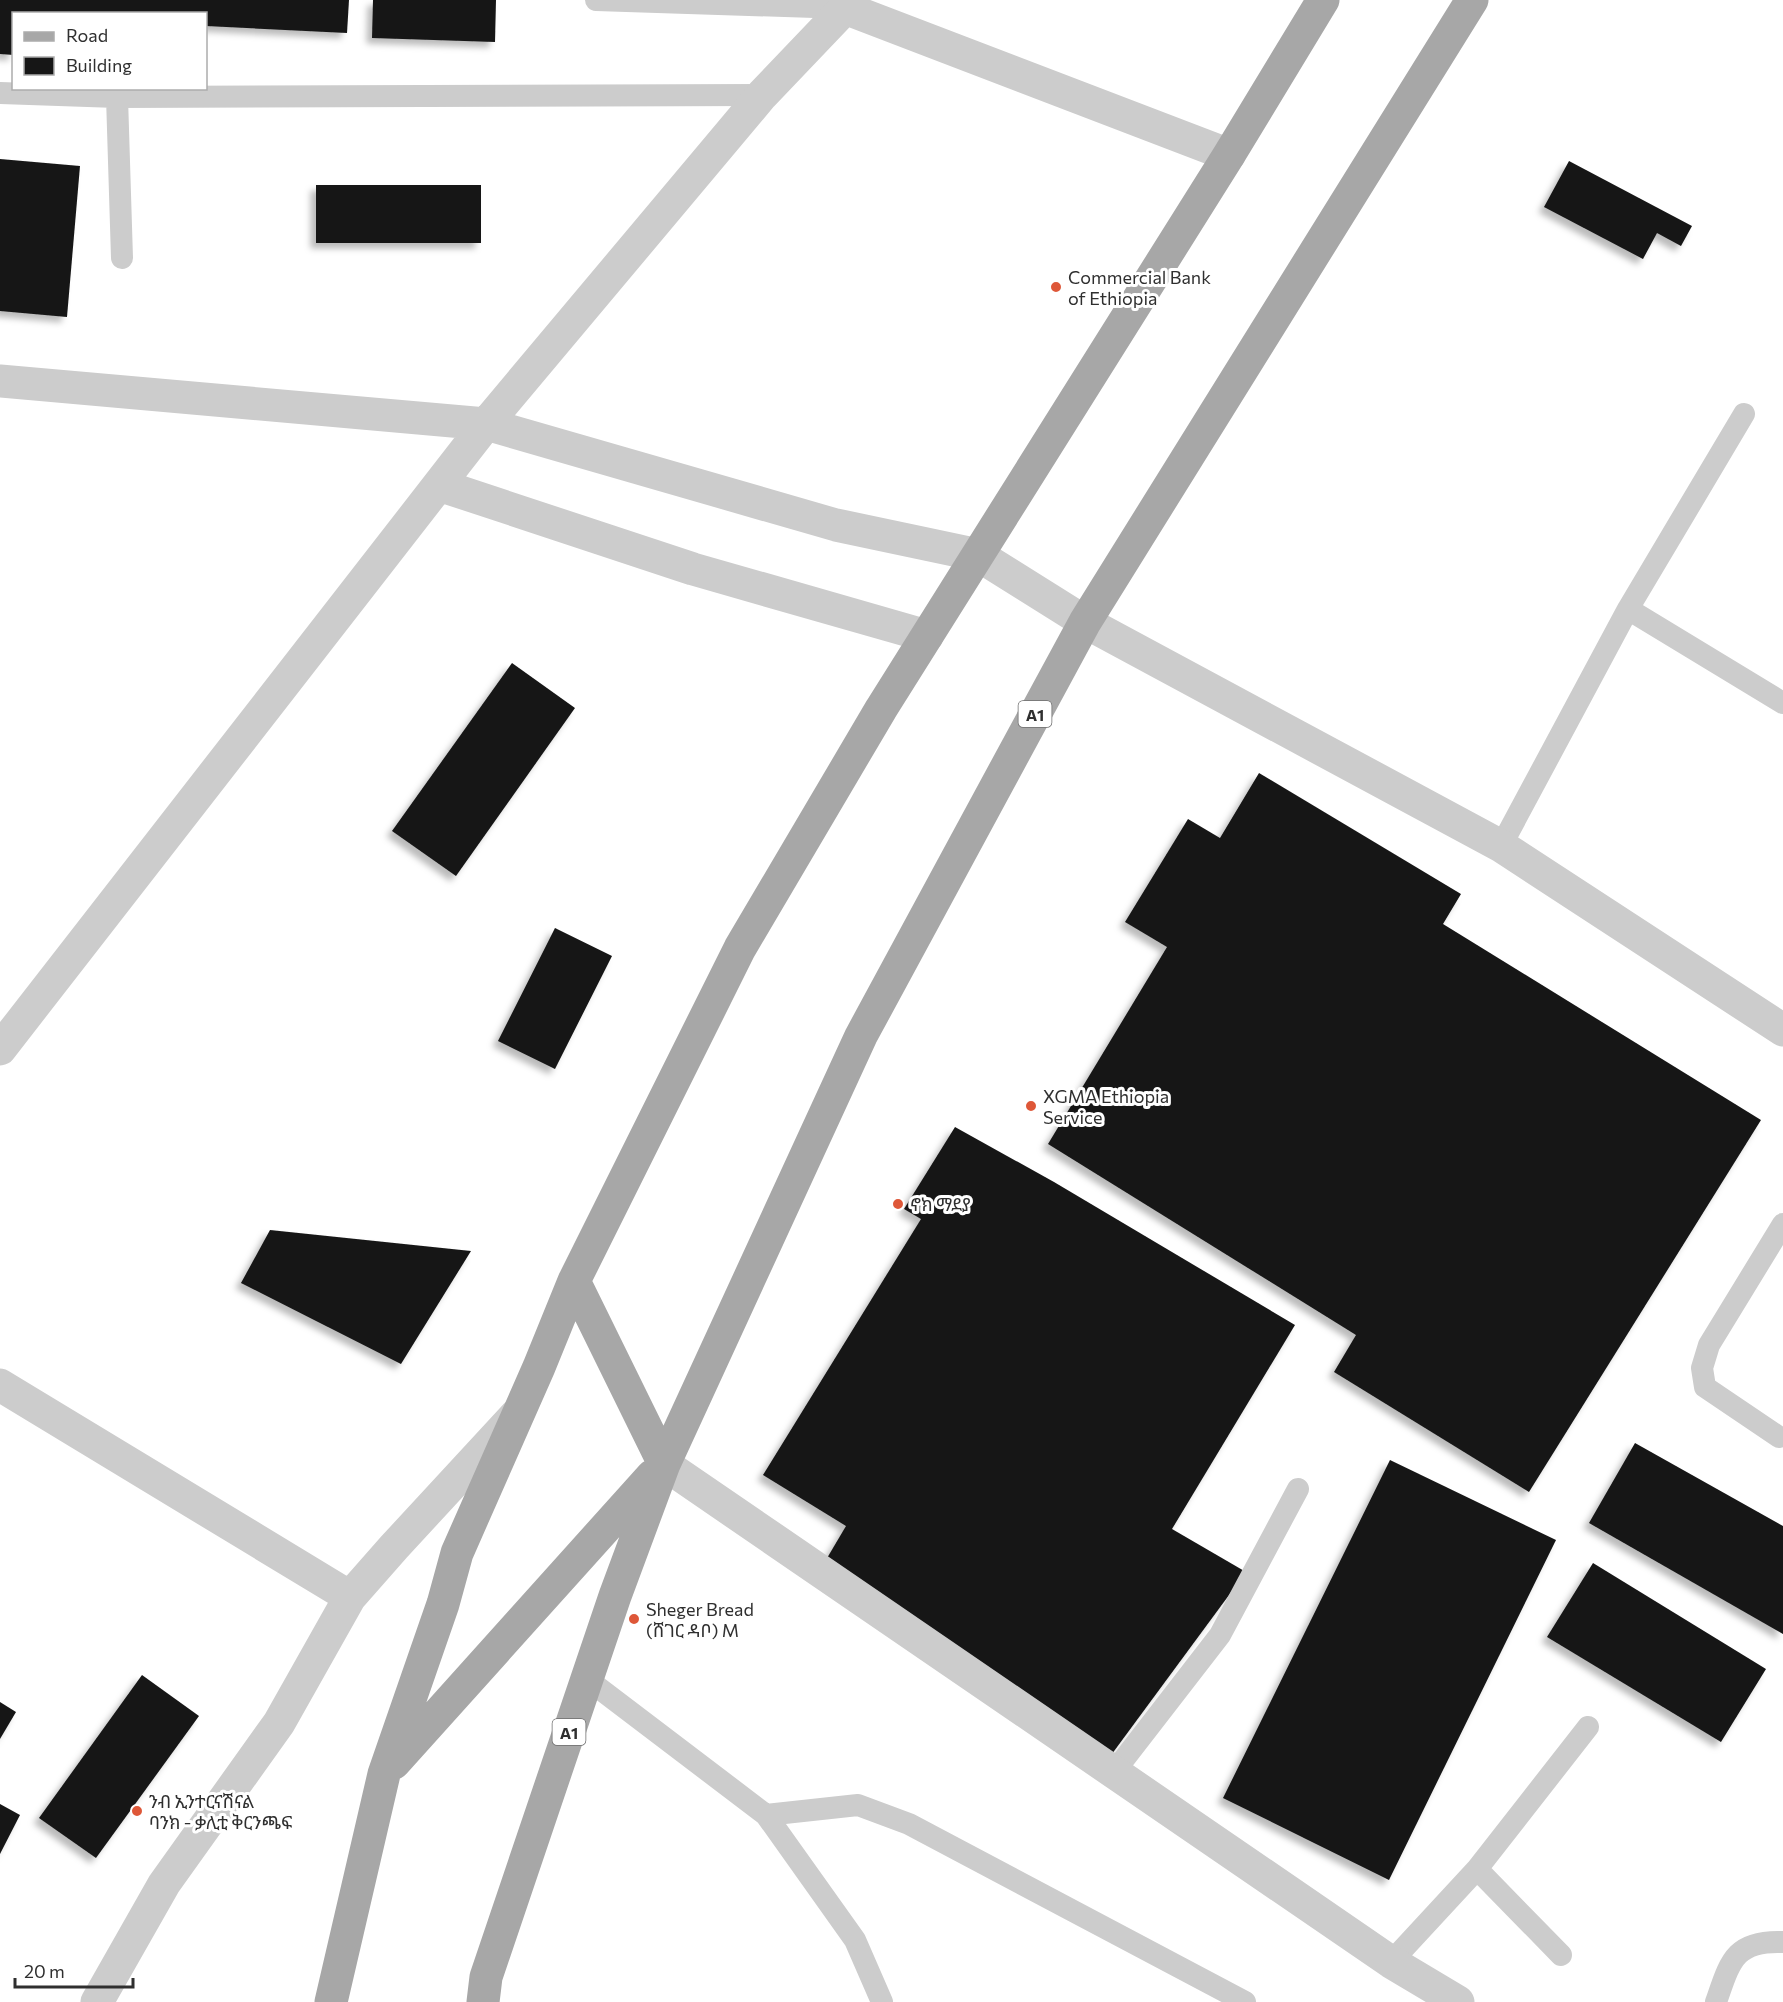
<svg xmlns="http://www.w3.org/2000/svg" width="1783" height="2002" viewBox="0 0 1783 2002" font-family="Commissioner,'Noto Sans Ethiopic',sans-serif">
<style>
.building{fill:#161616;filter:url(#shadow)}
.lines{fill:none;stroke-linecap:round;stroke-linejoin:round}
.lane{stroke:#ccc;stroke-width:22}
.street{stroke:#ccc;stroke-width:33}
.primary{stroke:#a7a7a7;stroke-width:33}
.poi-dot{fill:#de5738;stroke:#fff;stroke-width:2}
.labels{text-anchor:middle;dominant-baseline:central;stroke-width:6;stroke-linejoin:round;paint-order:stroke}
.shield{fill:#fff;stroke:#6d6d6d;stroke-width:1.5}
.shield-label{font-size:16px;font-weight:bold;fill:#2f2f2f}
.poi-label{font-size:18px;fill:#2f2f2f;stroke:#fff;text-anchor:start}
</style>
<defs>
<filter id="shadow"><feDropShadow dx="-5.5" dy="5.5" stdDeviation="3" flood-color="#0004"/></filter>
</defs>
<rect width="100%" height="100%" fill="#fff"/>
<path class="building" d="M0 0H349L347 33 206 26V14H14V55L0 54Z
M373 0H496L495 42 372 38Z
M0 159 80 166 67 317 0 311Z
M1569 161 1692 226 1681 246 1657 233 1643 259 1544 207Z
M316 185H481V243H316Z
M512 663 575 708 456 876 392 831Z
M1259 773 1461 894 1443 924 1761 1120 1529 1492 1334 1372 1356 1335 1048 1144 1167 947 1125 922 1188 819 1220 838Z
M555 928 612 956 555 1069 498 1041Z
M955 1127 1054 1182 1295 1325 1172 1529 1246 1572 1106 1762 820 1570 846 1526 763 1475 921 1219 904 1209Z
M270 1230 471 1251 401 1364 241 1283Z
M1635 1443 1783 1526V1634L1589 1523Z
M1390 1460 1556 1540 1389 1880 1223 1798Z
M1593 1563 1766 1669 1721 1742 1547 1637Z
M142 1675 199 1716 96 1858 39 1818Z
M0 1702 16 1712 0 1739Z
M0 1804 20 1815 0 1854Z"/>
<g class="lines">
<path class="lane" d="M596 0 845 8
M0 93 117 97 762 95
M117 97 122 258
M1628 609 1783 703
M1501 846 1628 609 1744 414
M1779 1437 1705 1387 1702 1368 1709 1345 1783 1224
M587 1679 766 1815 855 1940 882 2002
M1114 1772 1220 1635 1298 1489
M766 1815 858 1805 909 1824 1245 2002
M1477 1869 1561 1955
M1391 1962 1477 1869 1588 1727
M1716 2002C1730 1962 1734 1940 1783 1942"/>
<path class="street" d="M845 8 1229 155
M0 381 486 424 836 525 978 555 1085 622 1501 846 1783 1030
M439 485 693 569 927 636
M0 1049 486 424 762 95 845 8 851 0
M0 1385 350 1597
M664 1464 1391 1962 1458 2002
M97 2002 164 1884 279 1723 350 1597 394 1547 516 1415"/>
<path class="primary" d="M574 1281 664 1464
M394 1763 652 1476
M331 2002 384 1774 443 1604 457 1553 539 1367 574 1281 740 948 881 709 1229 155 1323 0
M483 2002 486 1977 615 1596 664 1464 861 1036 1085 622 1472 0"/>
</g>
<g class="poi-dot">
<circle cx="1056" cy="287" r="6"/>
<circle cx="1031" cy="1106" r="6"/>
<circle cx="898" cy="1204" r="6"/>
<circle cx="634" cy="1619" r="6"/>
<circle cx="137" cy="1811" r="6"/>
</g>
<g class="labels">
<g class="shield">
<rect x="1018.5" y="701" width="33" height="26" rx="4.5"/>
<rect x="552.5" y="1719" width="33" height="26" rx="4.5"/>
</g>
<g class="shield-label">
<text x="1035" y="714">A1</text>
<text x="569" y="1732">A1</text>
</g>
<g class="poi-label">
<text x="1068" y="277">Commercial Bank<tspan x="1068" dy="21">of Ethiopia</tspan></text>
<text x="1043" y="1096">XGMA Ethiopia<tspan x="1043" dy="21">Service</tspan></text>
<text x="910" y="1204">ኖክ ማደያ</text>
<text x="646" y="1609">Sheger Bread<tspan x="646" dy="21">(ሸገር ዳቦ) M</tspan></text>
<text x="149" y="1801">ንብ ኢንተርናሽናል<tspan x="149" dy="21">ባንክ - ቃሊቲ ቅርንጫፍ</tspan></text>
</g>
</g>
<rect x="12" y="12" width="195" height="78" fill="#ffffff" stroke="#acacac" stroke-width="1.5"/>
<rect x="24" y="32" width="30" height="9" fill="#a7a7a7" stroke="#acacac" stroke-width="1.5"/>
<text x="66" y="42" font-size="18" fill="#2f2f2f">Road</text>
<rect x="24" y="57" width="30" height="18" fill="#161616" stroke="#acacac" stroke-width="1.5"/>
<text x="66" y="72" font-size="18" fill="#2f2f2f">Building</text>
<path d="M15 1978v9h118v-9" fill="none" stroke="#2f2f2f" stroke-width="3"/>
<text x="24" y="1978" font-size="18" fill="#2f2f2f" stroke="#ffffff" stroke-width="4.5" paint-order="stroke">20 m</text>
</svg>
